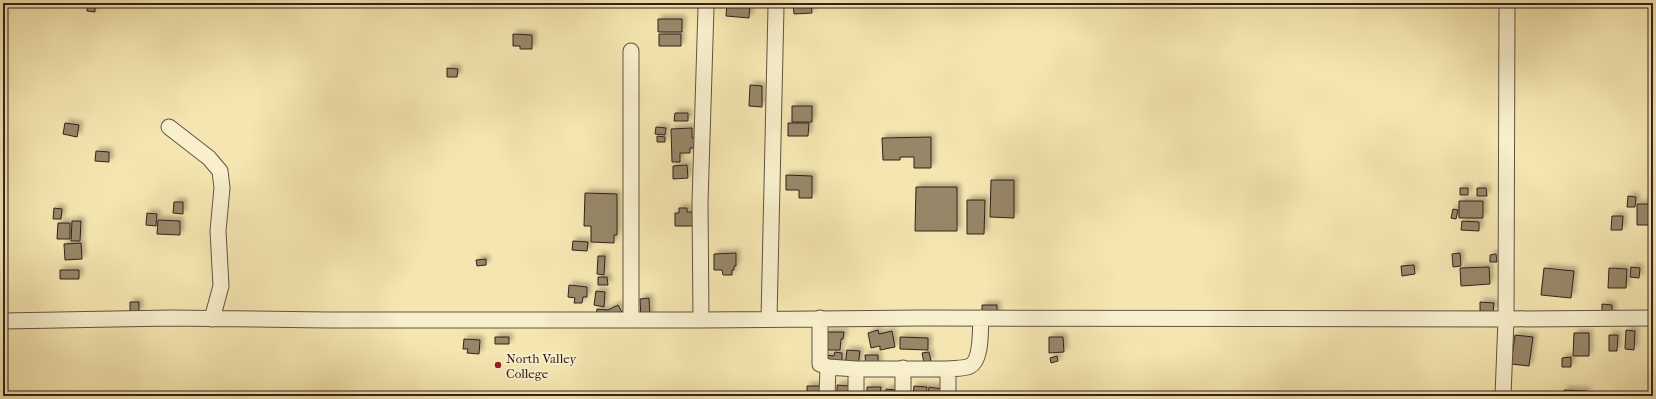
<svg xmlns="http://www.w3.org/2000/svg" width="1656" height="399" viewBox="0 0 1656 399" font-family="'IM FELL French Canon',serif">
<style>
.building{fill:#978769;stroke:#32211b;filter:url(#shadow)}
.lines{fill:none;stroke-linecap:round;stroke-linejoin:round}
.minor-casing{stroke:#635240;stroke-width:17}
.minor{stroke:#f8efcc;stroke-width:15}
.poi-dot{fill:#8f2418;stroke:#f8efcc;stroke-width:1.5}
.labels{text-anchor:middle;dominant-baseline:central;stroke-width:3.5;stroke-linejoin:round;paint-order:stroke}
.poi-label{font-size:13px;fill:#32211b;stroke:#f8efcc;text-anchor:start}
</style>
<defs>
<filter id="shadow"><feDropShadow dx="3.5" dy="-3.5" stdDeviation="2" flood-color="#0004"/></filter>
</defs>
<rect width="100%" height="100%" fill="#f5e6b1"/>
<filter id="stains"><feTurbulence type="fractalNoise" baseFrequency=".005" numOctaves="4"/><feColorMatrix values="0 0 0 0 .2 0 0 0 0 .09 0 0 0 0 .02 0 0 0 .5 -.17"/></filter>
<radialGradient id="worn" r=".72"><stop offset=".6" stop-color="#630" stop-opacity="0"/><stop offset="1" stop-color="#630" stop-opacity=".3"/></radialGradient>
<path class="building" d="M727 3H750L749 18 726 16Z
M793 3H811L812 13 794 14Z
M87 5H95V12L87 11Z
M658 19H682V32H658Z
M513 34 532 35V49H520V46H513Z
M659 34H681V46H659Z
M447 68 458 69 457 77H447Z
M750 85 762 86V107L749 106Z
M792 106H812V122H792Z
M675 113H688V121H674Z
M65 123 79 125 77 137 63 134Z
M788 123H809L808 136H788Z
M656 127 666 128 665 135 655 134Z
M692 128V138H697V148H690V153H680V162H672L671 129Z
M657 136 665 137V142H657Z
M931 137V168H914V157H900V160H883L882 138Z
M96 151 109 152V162L95 161Z
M687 165 688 178 673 179V166Z
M786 175 812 176V198H799V190H786Z
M991 180H1014V218L990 217Z
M916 187H957V231H915Z
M1460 188H1468V195H1460Z
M1477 188H1486L1487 196H1477Z
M585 193 617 194V235H614V243L591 242V226H584Z
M1628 196 1636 197 1635 207H1627Z
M967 200H985L984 234H967Z
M1459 201H1483V218H1459Z
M174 202H183V214L173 213Z
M1637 204H1653V225H1637Z
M54 208 62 209 61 219H53Z
M679 208H687V212H697L693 226H675V213H679Z
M1453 209 1458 210 1456 219 1451 218Z
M147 213 157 214 156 226 146 225Z
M1612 216H1623L1622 230H1611Z
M158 220 180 221V235L157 234Z
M72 221H81L80 241H71Z
M1462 221 1479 222V231L1461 230Z
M58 223H70V239H57Z
M573 241 588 242 587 251 572 250Z
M81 243 82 259 65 260 64 244Z
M736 253V266H734V270H732V275H723L722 270H714V254Z
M1460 253 1461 266 1453 267 1452 254Z
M1496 254 1497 262H1490V255Z
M598 256H605L604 275 597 274Z
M486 259V265L477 266 476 260Z
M1414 265 1415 274 1402 276 1401 266Z
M1489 267 1490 284 1461 286 1460 268Z
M1631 267 1640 268 1639 278 1630 277Z
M1544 268 1574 271 1571 298 1541 295Z
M1609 268 1627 269 1626 288H1608Z
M60 270H79V279H60Z
M598 277H607L608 285H598Z
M569 285 587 287V297H583L582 303H574L575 298 568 297Z
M596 291 605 292 604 307 594 305Z
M649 298 650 318H641L640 299Z
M130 302H139V312H130Z
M1480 302 1494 303 1493 312 1480 311Z
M1602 304 1612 305V317L1602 316Z
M618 305 622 312 610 317 596 316 597 309 608 310Z
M982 305H997V316H982Z
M878 330 879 334 892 331 895 347 880 350V346L871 348 868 333Z
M1626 330 1635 331 1634 350 1625 349Z
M825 332H844L843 339H841L840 350H824Z
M1574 333H1589V356H1573Z
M1515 335 1533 337 1529 366 1511 364Z
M1609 335H1618L1617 351H1609Z
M495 337H509V344H495Z
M900 337 928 338V350L900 349Z
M1049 337H1063L1064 352 1049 353Z
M464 339 480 340 479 354 467 353 468 349H463Z
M847 350 860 351 858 367 845 366Z
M835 352 842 353V366L824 365 825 355 834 356Z
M929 352 931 361 924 363 922 353Z
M865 355H878V367L866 368Z
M1057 356 1058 361 1051 363 1050 358Z
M1571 357V367H1562V358Z
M837 385 849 386 848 396H837Z
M807 386H821L820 396H807Z
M914 386 927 387 926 396H913Z
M867 387H881L880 396H867Z
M929 387 942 389 941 396H928Z
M886 389 896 390V396H885Z
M1564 390 1587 391V396H1564Z"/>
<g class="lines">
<g class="minor-casing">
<path id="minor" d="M631 51V320
M169 127 209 158 220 171 222 188 218 231 221 286 212 319
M820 318V364L828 367 856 369H948C955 368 963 369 970 366 982 360 980 330 981 318
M769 319 776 7
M701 320 700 202 706 8
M3 321 170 318 327 320H701L922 318 1506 319 1653 318
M948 369V396
M827 396 828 367
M856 396V369
M903 396V368
M1503 396 1506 319 1507 3"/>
</g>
<use href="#minor" class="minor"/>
</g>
<circle class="poi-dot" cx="498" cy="365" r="4"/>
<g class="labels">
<g class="poi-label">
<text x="506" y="358">North Valley<tspan x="506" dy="15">College</tspan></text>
</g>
</g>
<rect width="1656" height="399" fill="none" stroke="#f5e6b1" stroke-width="16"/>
<rect x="4" y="4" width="1648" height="391" fill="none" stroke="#32211b" stroke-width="2"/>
<rect x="8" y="8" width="1640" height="383" fill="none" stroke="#32211b"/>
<rect width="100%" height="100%" filter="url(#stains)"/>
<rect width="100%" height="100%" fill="url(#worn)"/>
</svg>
